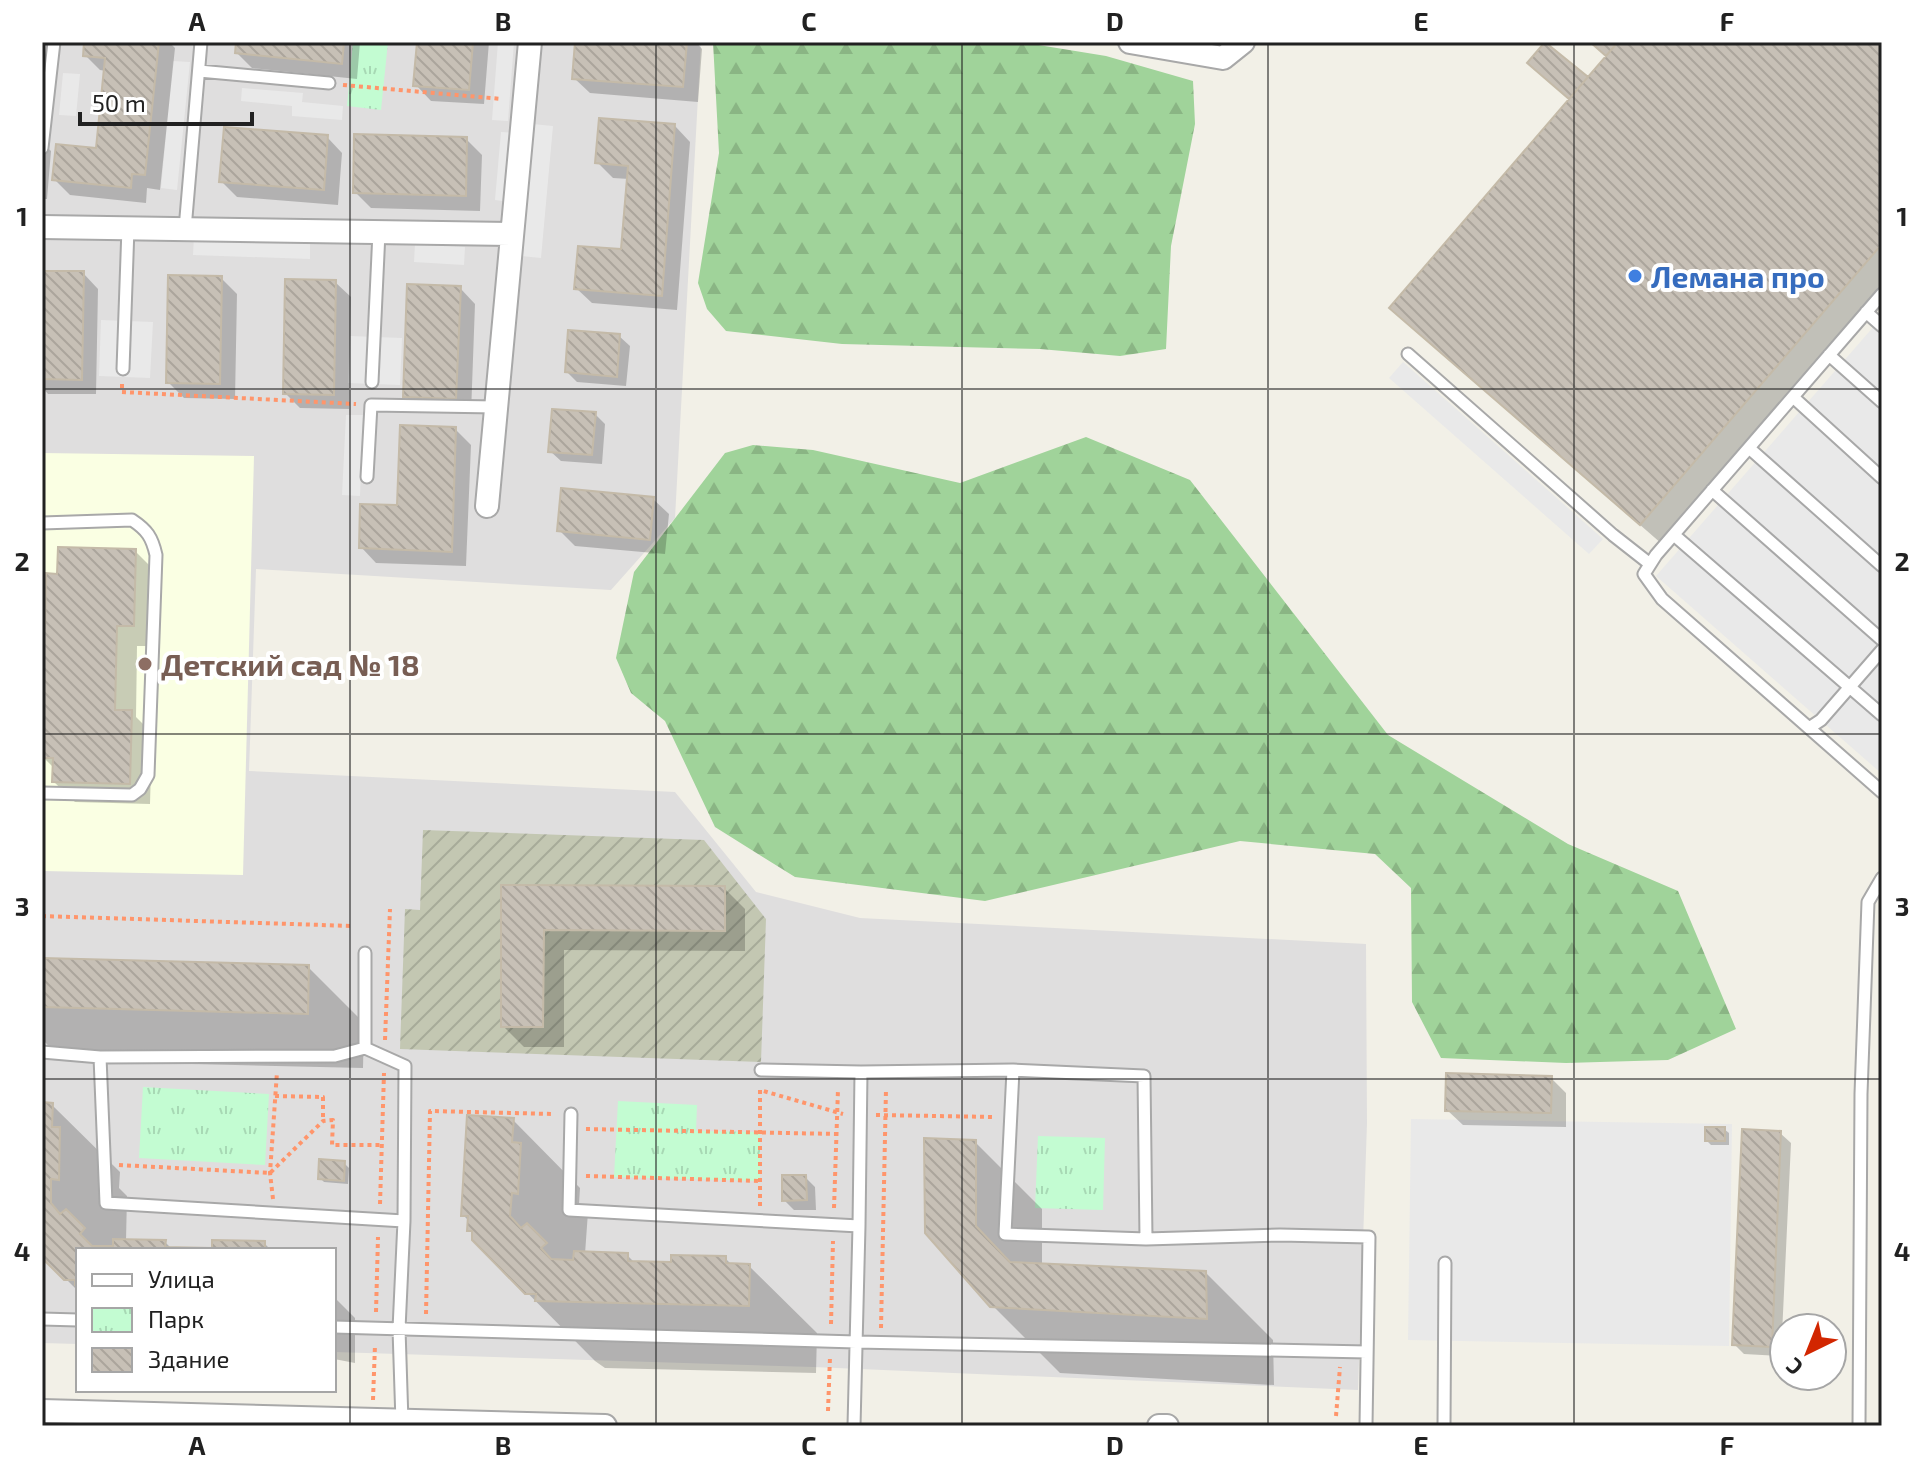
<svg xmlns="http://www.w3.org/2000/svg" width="1924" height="1468" viewBox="0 0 1924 1468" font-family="'Exo 2',sans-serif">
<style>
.residential{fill:#dfdede}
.education{fill:#faffe3}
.construction{fill:url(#construction-furrows)}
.forest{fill:url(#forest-firs)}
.park{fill:url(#park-tufts)}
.parking{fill:#e9e9e9}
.shadow{fill:#0003}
.building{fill:url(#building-back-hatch);stroke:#c4baa8;stroke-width:2}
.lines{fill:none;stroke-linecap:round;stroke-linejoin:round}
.service-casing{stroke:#a8a8a8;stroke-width:15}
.minor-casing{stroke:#a8a8a8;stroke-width:26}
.path{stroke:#ff956b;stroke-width:4;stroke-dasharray:4 4;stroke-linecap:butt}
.service{stroke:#fff;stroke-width:11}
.minor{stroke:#fff;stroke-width:22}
.grid{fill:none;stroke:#212121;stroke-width:2;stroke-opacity:0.55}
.shop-dot{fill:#3f7fe0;stroke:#fff;stroke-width:3}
.education-dot{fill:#8d6e63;stroke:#fff;stroke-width:3}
.labels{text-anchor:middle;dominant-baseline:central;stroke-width:8;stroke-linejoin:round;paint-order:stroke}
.shop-label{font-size:30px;font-weight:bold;fill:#366cbe;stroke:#fff;text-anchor:start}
.education-label{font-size:30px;font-weight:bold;fill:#785e54;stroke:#fff;text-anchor:start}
.neatline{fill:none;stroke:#212121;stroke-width:3}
.grid-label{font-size:26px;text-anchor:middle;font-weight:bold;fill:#212121}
</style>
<defs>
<pattern id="construction-furrows" width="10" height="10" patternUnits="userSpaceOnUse" patternTransform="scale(2)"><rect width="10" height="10" fill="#c3c7b2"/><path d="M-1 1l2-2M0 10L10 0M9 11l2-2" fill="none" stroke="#a7ab99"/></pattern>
<pattern id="forest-firs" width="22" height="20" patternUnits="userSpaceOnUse" patternTransform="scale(2)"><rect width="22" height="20" fill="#a0d39a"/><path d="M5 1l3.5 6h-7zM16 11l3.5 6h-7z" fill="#8ab584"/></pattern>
<pattern id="park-tufts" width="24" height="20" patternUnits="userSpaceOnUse" patternTransform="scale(2)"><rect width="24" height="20" fill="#c3fcd2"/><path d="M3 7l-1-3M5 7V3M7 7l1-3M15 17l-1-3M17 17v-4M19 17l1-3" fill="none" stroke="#a7d8b4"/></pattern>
<pattern id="building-back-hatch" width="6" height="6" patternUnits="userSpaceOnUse" patternTransform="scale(2)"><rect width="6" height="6" fill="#c7c0b6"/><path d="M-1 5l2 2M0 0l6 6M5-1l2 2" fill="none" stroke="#aba59c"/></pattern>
</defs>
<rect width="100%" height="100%" fill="#f2f0e7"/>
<path class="residential" d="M42 42H701L675 518 611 590 256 569 249 771 675 792 756 892 860 918 1366 944 1367 1123 1358 1390 813 1367 334 1352V1250H78V1344L42 1343Z"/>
<path class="education" d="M42 453 254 456 243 875 42 871Z"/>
<path class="construction" d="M423 830 704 840 766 919 761 1062 400 1049 405 909 420 910Z"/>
<path class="forest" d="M713 42H1020L1106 56 1193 81 1195 124 1171 246 1166 349 1120 356 1040 349 842 344 726 331 707 309 698 283 719 153Z
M1086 437 1190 480 1388 735 1568 844 1678 891 1736 1029 1668 1060 1566 1063 1441 1058 1412 1002 1411 888 1375 854 1240 841 985 901 795 877 715 827 665 721 631 693 616 658 634 572 725 453 753 445 813 450 960 483Z"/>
<path class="park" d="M353 42H388L381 110 347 106Z
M143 1087 269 1094 265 1165 139 1158Z
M618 1101 697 1105 696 1131 760 1132V1181L614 1177Z
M1038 1136 1105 1138 1103 1210 1035 1208Z"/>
<path class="parking" d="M498 42H514L508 121 492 120Z
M173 61 190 62 177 190 161 188Z
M63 73 80 74 76 116 59 115Z
M242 88 303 93 302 102 343 106 342 120 292 116V106L241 101Z
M532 124 553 126 541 258 521 256Z
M501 132 516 133 510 202 495 200Z
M194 236 310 240V259L193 255Z
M415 244 465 247 464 265 414 262Z
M1882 317V774L1656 576Z
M101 320 153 322 150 378 99 376Z
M350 336 402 338 400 385 348 383Z
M1403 362 1603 539 1589 554 1389 378Z
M346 415H363L360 496 342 495Z
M1411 1119 1732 1124 1729 1346 1408 1340Z"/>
<path class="shadow" d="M86 42H169L175 48 160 190 147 188 146 203 70 195 54 179 98 150 106 71 100 70 85 55Z
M238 42H360L357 79 252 68 237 53Z
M419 42H489L484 104 431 101 416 85Z
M577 42H696L702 49 698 102 590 93 574 78Z
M1591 42H1882V288L1662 544 1391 308 1608 57Z
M675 126 690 142 677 310 592 303 576 288 623 251 629 179 613 178 597 162Z
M327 137 342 153 338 205 237 197 221 181Z
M466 139 482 155 480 211 371 208 355 192Z
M42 142 51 151 47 199H42Z
M42 273H83L98 289 96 394H48L42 387Z
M221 278 237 294 235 399 184 398 168 382Z
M335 282 351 297 349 409 300 408 285 393Z
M460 288 475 304 471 414 421 411 405 396Z
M619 336 630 346 626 386 577 382 567 372Z
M595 414 605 424 602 464 561 461 550 451Z
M455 429 471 445 466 566 376 563 361 547 399 507Z
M653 499 669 514 665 554 575 546 559 530Z
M135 551 156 572 154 646H137L136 717 152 733 150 804 75 802 54 782 55 769 43 757 42 630H47L59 576Z
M503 887 724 888 745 909V951L564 950V1047H524L503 1026Z
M42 960 308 967 364 1023 363 1068 63 1061 42 1039Z
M1551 1078 1566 1093V1127L1463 1125 1447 1110Z
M42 1104 52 1105 120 1172 119 1188 127 1196 126 1241 165 1242 172 1249 214 1250 264 1243 271 1250H78V1291L42 1255Z
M513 1120 580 1188 579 1204 588 1212 585 1254 627 1255 635 1263 673 1264 725 1258 732 1265 749 1266 817 1333 816 1373 605 1368 595 1361 474 1239V1234L469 1230 470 1222 463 1215Z
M1724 1129 1729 1133V1145H1711L1707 1141Z
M1780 1133 1791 1143 1781 1356 1744 1354 1734 1344Z
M975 1142 1042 1209V1265L1206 1273 1273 1340 1274 1385 1060 1373 992 1305 927 1233Z
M344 1163 349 1168 348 1184 324 1182 320 1178Z
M805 1177 815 1187 816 1210H794L784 1200Z
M334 1297 355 1318V1363L334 1359Z"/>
<path class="building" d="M84 42H159L145 175 132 174 131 188 52 180 56 144 96 148 105 58 83 56Z
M236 42H344L342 64 235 53Z
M417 42H473L469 90 413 86Z
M575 42H687L683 87 572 79Z
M1545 42 1588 77 1569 99 1527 63Z
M1590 42H1618L1606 56Z
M1618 42H1882V244L1640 525 1389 308Z
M599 118 675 124 662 296 574 289 578 246 621 249 628 166 595 163Z
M224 127 328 135 324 190 219 182Z
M354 134 467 137 466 196 353 193Z
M42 271H84L82 380 42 379Z
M168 275 222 276 220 384 166 383Z
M285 279 336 280 334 395 283 394Z
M407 284 461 286 456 399 403 397Z
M568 330 620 334 617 377 565 372Z
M552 409 596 412 592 455 548 452Z
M400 425 456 427 452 552 359 548 360 504 397 505Z
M561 488 654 497 650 540 557 531Z
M58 547 136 549 134 626H117L115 710H132L130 784 52 782 53 758H42V628H45L46 573 57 574Z
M501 885 725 886V931L544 930 543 1027H501Z
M42 958 309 965 308 1014 42 1007Z
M1446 1073 1552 1076 1551 1113 1445 1111Z
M42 1102 53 1103 52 1127H60L59 1180 51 1179V1203L60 1214 66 1209 85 1228 80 1234 92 1246H113V1239L166 1240 165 1247 212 1248V1240L265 1241V1249L289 1250H78V1285H75V1280H64L42 1258Z
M467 1115 514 1118 512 1142 521 1143 518 1194 512 1193 510 1216 521 1228 527 1223 547 1243 541 1248 551 1259 573 1260 574 1251 628 1253V1261L671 1262V1255L726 1256V1263L750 1264 749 1306 535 1301 536 1294H525L472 1240V1231H467L468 1216H461Z
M1705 1127H1725V1141H1705Z
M1742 1129 1781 1131 1772 1347 1732 1345Z
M924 1138 976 1140V1226L1010 1262 1206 1271 1207 1319 990 1307 925 1233Z
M319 1159 345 1161 344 1181 318 1179Z
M782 1175H806L807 1200 782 1201Z"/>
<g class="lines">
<g class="service-casing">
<path id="service" d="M199 71 329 83
M42 148 54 42
M185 229 201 42
M1882 294 1656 555 1644 574 1662 599 1882 792
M1866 312 1882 326
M1408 354 1613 535 1650 564
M1829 355 1882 402
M123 369 128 228
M372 382 379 232
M1793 397 1882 478
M1749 448 1882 566
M367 477 371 405 496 407
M1712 490 1882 640
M42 523 132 520C147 530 152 537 156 555L148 775 140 789 132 795 42 793
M1674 535 1882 715
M1809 728 1821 720 1882 650
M365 953V1048L335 1056 100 1057 106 1203 404 1221 399 1329 402 1422
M365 1048 405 1066 404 1221
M42 1052 100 1057
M761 1070 861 1072
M1013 1070 1144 1076 1146 1239
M571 1114 569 1210 859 1226 854 1426
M859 1226 861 1072 1013 1070 1005 1234 1146 1239 1280 1235 1369 1237 1366 1426
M42 1319 78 1320
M334 1327 856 1342 1367 1352
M1444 1426 1445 1263
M1859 1426 1861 1094 1868 902 1882 878"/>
</g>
<g class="minor-casing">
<path id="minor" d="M1130 42 1223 58 1243 42
M42 227 512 234
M487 506 530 42
M42 1411 605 1426
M1159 1426H1167"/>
</g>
<path class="path" d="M343 85 502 99
M122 384V392L356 404
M42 916 353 926
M385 1040 390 909
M275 1096 323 1097V1121
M876 1115 995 1117
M586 1129 837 1134
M119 1165 270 1173 323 1121 333 1120 332 1145H382
M586 1176 760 1181
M273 1199 270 1173 277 1072
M380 1204 384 1073
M760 1206V1090L843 1114
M834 1208 838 1089
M376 1312 378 1237
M426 1314 430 1111 554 1114
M831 1324 833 1241
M881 1328 886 1089
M373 1400 375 1345
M828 1411 830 1357
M1336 1416 1340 1367"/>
<use href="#service" class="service"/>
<use href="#minor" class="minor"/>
</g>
<path class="grid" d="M350 42V1426M656 42V1426M962 42V1426M1268 42V1426M1574 42V1426M42 389H1882M42 734H1882M42 1079H1882"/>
<circle class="shop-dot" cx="1635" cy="276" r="8"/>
<circle class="education-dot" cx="145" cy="664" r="8"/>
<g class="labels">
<g class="shop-label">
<text x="1651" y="276">Лемана про</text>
</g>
<g class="education-label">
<text x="161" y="664">Детский сад № 18</text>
</g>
</g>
<rect width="1924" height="1468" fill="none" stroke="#ffffff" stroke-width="88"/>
<rect x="76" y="1248" width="260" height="144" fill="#ffffff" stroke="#a6a6a6" stroke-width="2"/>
<rect x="92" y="1274" width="40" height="12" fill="#ffffff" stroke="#a6a6a6" stroke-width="2"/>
<text x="148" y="1288" font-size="24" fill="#212121">Улица</text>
<rect x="92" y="1308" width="40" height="24" fill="url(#park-tufts)" stroke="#a6a6a6" stroke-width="2"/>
<text x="148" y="1328" font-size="24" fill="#212121">Парк</text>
<rect x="92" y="1348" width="40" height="24" fill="url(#building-back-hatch)" stroke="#a6a6a6" stroke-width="2"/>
<text x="148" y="1368" font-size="24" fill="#212121">Здание</text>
<g transform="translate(1808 1352) rotate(223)"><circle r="38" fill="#ffffff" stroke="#a6a6a6" stroke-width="2"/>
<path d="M0-6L14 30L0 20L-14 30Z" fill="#d22600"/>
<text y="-12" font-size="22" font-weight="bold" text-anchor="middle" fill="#212121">С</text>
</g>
<path d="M80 112v12h172v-12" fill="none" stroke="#212121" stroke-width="4"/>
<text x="92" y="112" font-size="24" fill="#212121" stroke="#ffffff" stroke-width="6" paint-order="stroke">50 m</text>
<rect x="44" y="44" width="1836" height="1380" class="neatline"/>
<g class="grid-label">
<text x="197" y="31">A</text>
<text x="503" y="31">B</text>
<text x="809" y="31">C</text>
<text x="1115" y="31">D</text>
<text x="1421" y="31">E</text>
<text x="1727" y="31">F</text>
<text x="22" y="226">1</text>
<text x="1902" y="226">1</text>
<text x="22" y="571">2</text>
<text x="1902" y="571">2</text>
<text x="22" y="916">3</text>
<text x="1902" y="916">3</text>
<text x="22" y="1261">4</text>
<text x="1902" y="1261">4</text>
<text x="197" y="1455">A</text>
<text x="503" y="1455">B</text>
<text x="809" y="1455">C</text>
<text x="1115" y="1455">D</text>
<text x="1421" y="1455">E</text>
<text x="1727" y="1455">F</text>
</g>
</svg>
